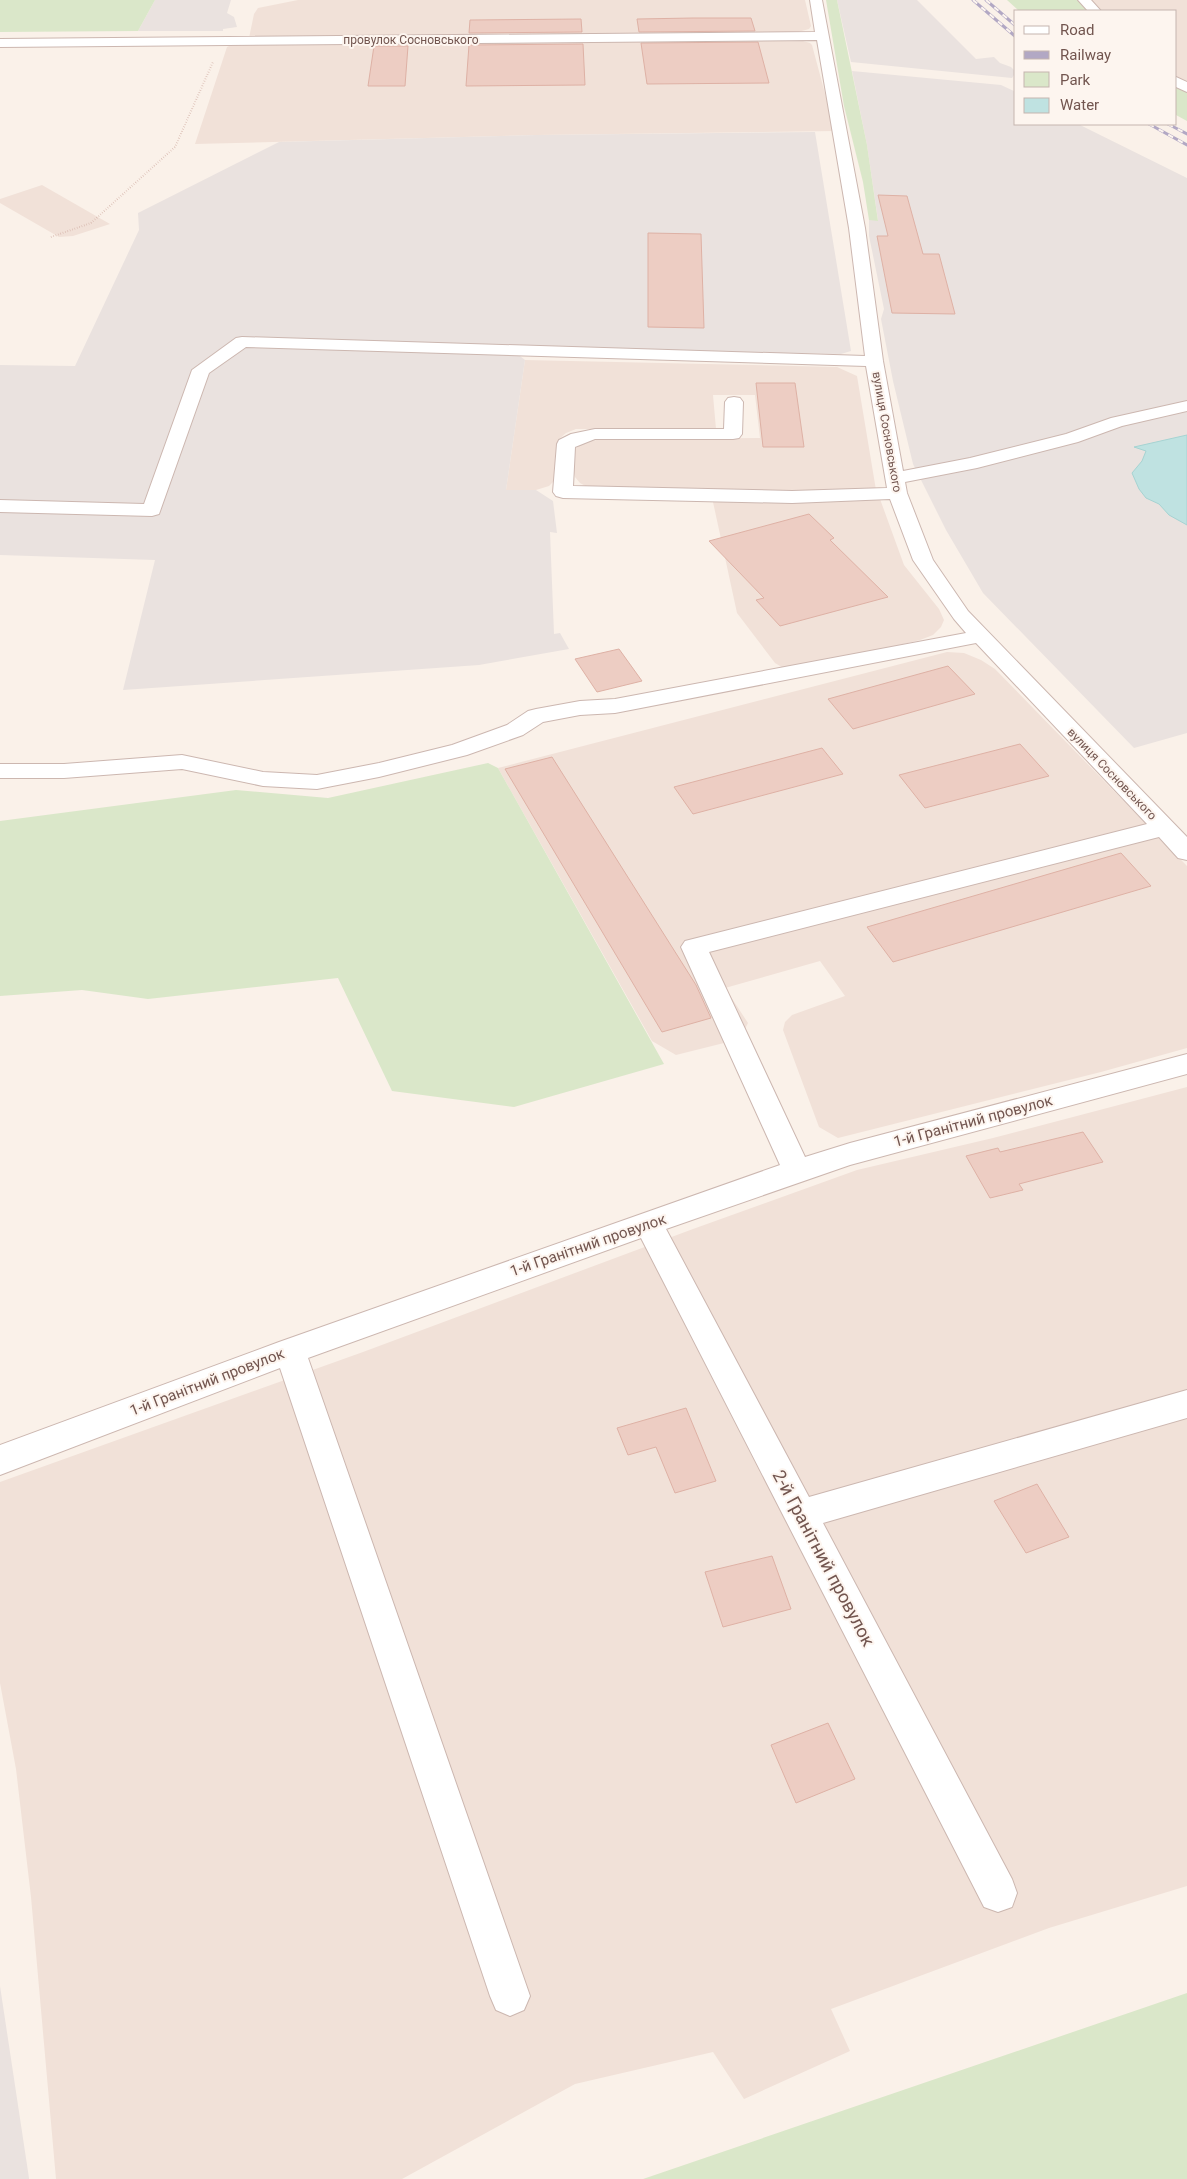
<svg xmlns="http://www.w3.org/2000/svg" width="1187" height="2179" viewBox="0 0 1187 2179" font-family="Roboto,sans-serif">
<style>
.residential{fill:#f1e1d8}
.industrial{fill:#eae2df}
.green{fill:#dae7c9}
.water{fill:#bfe2e1;stroke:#a6d3d2}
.building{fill:#edcdc3;stroke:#deb1a5}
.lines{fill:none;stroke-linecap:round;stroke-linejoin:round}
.minor-casing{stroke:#ccb7b0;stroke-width:2}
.path{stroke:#d2b0a6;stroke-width:2;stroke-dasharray:0.5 2;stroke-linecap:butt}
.minor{fill:#fff;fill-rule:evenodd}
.rail-casing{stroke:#b2a8c4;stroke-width:3}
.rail{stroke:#fdf5ef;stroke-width:2;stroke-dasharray:5.5;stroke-linecap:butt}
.labels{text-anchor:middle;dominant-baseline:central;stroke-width:4;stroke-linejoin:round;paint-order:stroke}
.far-street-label{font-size:12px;fill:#72554f;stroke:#fdf5ef}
.street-label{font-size:15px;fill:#72554f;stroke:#fdf5ef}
.near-street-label{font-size:18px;fill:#72554f;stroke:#fdf5ef}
</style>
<rect width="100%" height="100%" fill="#faf1e9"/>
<path class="residential" d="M298 0H805L811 26 809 29 798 32 249 38 254 14 258 8Z
M1090 0H1187V84L1176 79V11H1102Z
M729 40 803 41 810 43 812 45 835 131 537 135 195 144 227 47 231 45Z
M42 185 110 224 73 236 59 237 0 203V199Z
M525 360 837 367 857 376 876 490 792 493 591 489 580 483 575 477 573 468 575 449 582 444 591 441 602 439 760 438 755 395H713L716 429H576L566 433 559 439 556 479 549 486 536 490H506Z
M880 499 904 565 939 609 944 620 941 627 933 635 920 640 790 672 775 663 737 613 713 502Z
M947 652 964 653 981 660 995 669 1187 866V1048L1101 1072 838 1138 819 1127 783 1030 785 1022 792 1015 845 996 820 961 725 988 748 1023 740 1039 676 1055 652 1041 498 768Z
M1187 1087V1886L1049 1928 831 2009 850 2051 744 2099 713 2052 575 2084 402 2179H56L31 1897 16 1769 0 1683V1482L363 1352 693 1229 857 1170 993 1138Z"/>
<path class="industrial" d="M155 0H231L227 13 234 17 237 27 223 29V31H138Z
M837 0H917L976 59 994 57 1000 63 1011 67 1016 72 1012 78 851 62Z
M852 71 1001 85 1016 92V124H1078L1187 178V733L1134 748 983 593 946 530 913 464 893 381 881 319 884 309 869 236V220H878L867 145Z
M815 132 851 351 841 354 511 349 525 360 506 490H536L553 501 557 533 550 532 554 634 560 633 569 649 479 665 123 690 155 560 0 555V365L75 366 139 230 138 213 279 142 537 135Z
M0 1986 29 2178V2179H0Z"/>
<path class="green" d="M0 0H155L138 31 0 32Z
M826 0H837L867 145 878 221 869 220 863 182 844 106Z
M1007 0H1077L1088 11H1019Z
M1176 84 1187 89V121L1176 115Z
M488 763 498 768 664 1064 514 1107 392 1091 338 978 148 999 82 990 0 996V821L236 790 328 798Z
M1187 1993V2179H643Z"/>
<path class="water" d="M1187 435V525L1169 515 1159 504 1146 498 1139 489 1132 473 1142 461 1146 451 1134 447Z"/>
<path class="building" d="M693 18H751L755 31 639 32 637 19Z
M581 19 582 32 469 33 470 20Z
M758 42 769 83 647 84 641 43Z
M583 44 585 85 466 86 469 45Z
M374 46H408L405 86H368Z
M878 195 907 196 923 254H939L955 314 892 313 877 236H888Z
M648 233 701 234 704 328 648 327Z
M756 383H795L804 447H763Z
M809 514 834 538 830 540 888 597 780 626 756 600 764 598 709 541Z
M619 649 642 681 597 692 575 659Z
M948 666 975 694 853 729 828 699Z
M1020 744 1049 776 925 808 899 775Z
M822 748 843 774 693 814 674 787Z
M552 757 696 985 711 1018 662 1032 505 769Z
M1121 853 1151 886 893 962 867 927Z
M1083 1132 1103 1162 1019 1184 1023 1190 990 1198 966 1156 998 1148 1000 1152Z
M686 1408 716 1481 675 1493 656 1447 628 1455 617 1428Z
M1037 1484 1069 1537 1026 1553 994 1501Z
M772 1556 791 1609 723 1627 705 1572Z
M828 1723 855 1779 796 1803 771 1745Z"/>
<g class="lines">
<g class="minor-casing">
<path id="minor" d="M810 0H822L865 228 883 361 903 471 970 458 1066 434 1111 418 1187 401V411L1122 426 1078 442 977 468 905 482 907 493 933 560 968 611 1187 837V860L1178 858 1159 837 709 952 805 1157 850 1143 1187 1054V1074L850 1165 666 1229 809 1497 1187 1390V1418L823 1523 1012 1879 1017 1893 1012 1907 998 1912 984 1907 641 1238 308 1358 530 1996 524 2010 510 2016 496 2010 490 1996 280 1368 0 1475V1445L279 1342 780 1165 681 947 685 941 1147 824 976 643 615 713 580 715 543 722 523 735 467 755 379 777 317 789 263 786 182 769 64 778H0V764H64L182 755 263 772 317 775 379 763 452 745 507 725 528 711 536 709 580 701 615 699 966 633 954 619 913 560 890 499 792 503 563 498 556 496 553 492 557 444 559 440 571 434 595 429H724L725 402 728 398 734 397 740 398 743 402 742 434 739 438 733 439H595L575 447 573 486 792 491 887 488 866 366 246 347 209 373 159 514 152 516 0 512V500L144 504 192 370 236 338 242 337 865 356 849 228 817 40 0 47V39L815 32Z
M1078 0H1091L1101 11H1088Z
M1176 77 1187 82V92L1176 87Z"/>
</g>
<path class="path" d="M51 237 91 223 175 147 213 62"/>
<use href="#minor" class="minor"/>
<g class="rail-casing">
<path id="rail" d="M973 0 1016 37
M986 0 1016 26
M1149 124 1187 145
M1168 124 1187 134"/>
</g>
<use href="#rail" class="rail"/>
</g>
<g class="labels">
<g class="far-street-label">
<text x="411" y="40">провулок Сосновського</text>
<text transform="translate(887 432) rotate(80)">вулиця Сосновського</text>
<text transform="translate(1112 774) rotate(46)">вулиця Сосновського</text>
</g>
<g class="street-label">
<text transform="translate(973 1121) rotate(-15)">1-й Гранітний провулок</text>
<text transform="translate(588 1245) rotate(-19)">1-й Гранітний провулок</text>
<text transform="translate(207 1382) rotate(-21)">1-й Гранітний провулок</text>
</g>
<g class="near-street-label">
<text transform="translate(824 1558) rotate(62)">2-й Гранітний провулок</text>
</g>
</g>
<rect x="1014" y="10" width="162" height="115" fill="#fdf5ef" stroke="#c5b5af"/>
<rect x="1024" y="26" width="25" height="8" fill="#ffffff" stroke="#c5b5af"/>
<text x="1060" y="35" font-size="15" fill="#72554f">Road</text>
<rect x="1024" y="51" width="25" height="8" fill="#b2a8c4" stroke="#c5b5af"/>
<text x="1060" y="60" font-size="15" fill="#72554f">Railway</text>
<rect x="1024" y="72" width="25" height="15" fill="#dae7c9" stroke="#c5b5af"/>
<text x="1060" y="85" font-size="15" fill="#72554f">Park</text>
<rect x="1024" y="98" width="25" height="15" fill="#bfe2e1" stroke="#c5b5af"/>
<text x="1060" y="110" font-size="15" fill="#72554f">Water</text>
</svg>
